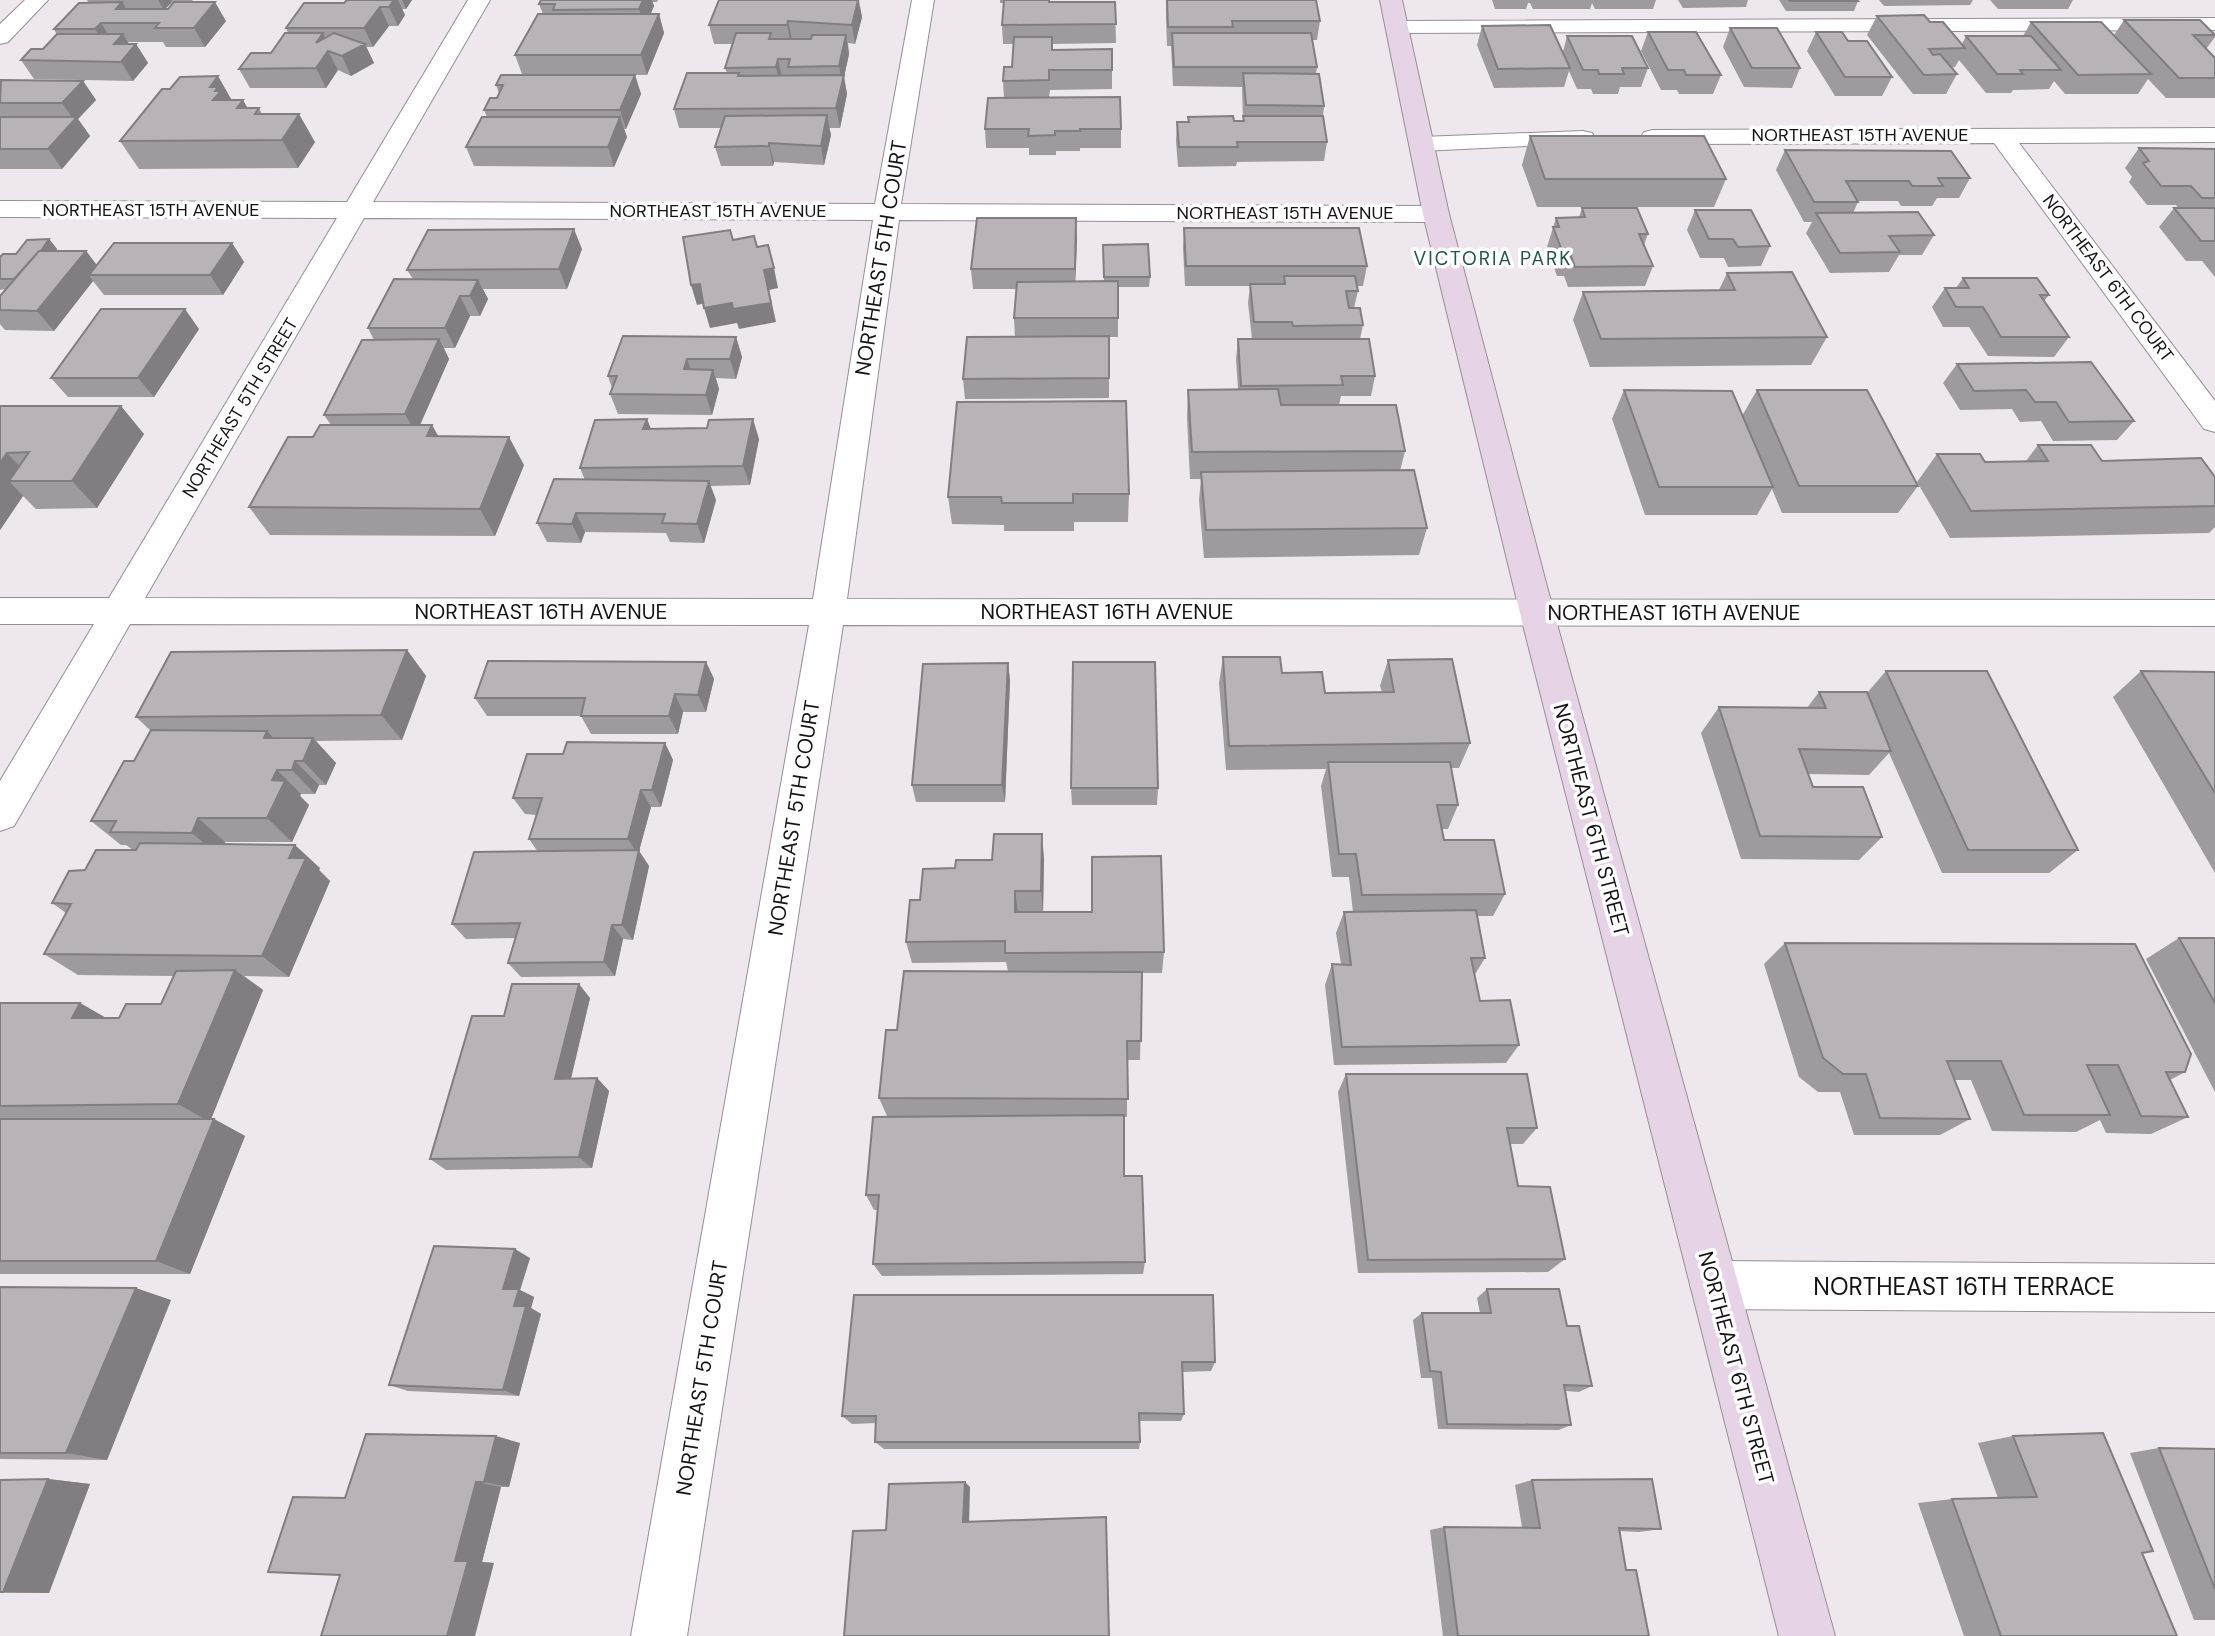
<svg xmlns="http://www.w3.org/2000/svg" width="2215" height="1636" viewBox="0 0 2215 1636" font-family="'DM Sans',sans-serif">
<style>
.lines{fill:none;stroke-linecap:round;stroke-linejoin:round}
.lane-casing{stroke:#959095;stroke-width:2}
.street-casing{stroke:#959095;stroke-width:2}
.secondary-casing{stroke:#959095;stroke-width:2}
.lane{fill:#fff;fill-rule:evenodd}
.street{fill:#fff;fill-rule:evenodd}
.secondary{fill:#e6d4e6;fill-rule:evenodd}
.wall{fill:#9f9a9e}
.shaded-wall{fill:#827d81}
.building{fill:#b9b3b8;stroke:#827d81;stroke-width:2}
.labels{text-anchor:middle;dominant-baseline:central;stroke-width:7;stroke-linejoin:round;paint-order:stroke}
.far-street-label{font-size:18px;fill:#151315;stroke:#fff}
.far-neighbourhood-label{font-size:19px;letter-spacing:2px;fill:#1f554a;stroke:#fff}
.street-label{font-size:21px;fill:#151315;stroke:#fff}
.near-street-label{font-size:24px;fill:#151315;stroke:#fff}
</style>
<rect width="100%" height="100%" fill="#eee7ed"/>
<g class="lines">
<g class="lane-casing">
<path id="lane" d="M2215 18V30L1397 33 1387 27 1397 21Z"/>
</g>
<g class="street-casing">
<path id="street" d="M25 0H48L8 42 0 44V24Z
M468 0H490L373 202 875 204 912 0H934L901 204 1436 206 1445 208 1449 214 1445 220 1436 222 899 220 847 599 2215 600V626L843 625 687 1636H631L809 625 130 624 14 826 0 831V781L94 624H0V598H109L337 218 0 217V201L347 202ZM364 218 873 220 813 599 145 598Z
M2215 128V142L2019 143 2215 401V432L2204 429 1994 143 1653 144 1644 142 1641 137 1644 132 1653 130Z
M1583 131 1592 133 1595 138 1592 143 1421 151 1412 149 1409 144 1412 139 1421 137Z
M1714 1261 2215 1264V1312L1714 1309 1697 1302 1690 1285 1697 1268Z"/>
</g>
<g class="secondary-casing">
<path id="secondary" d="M1380 0H1402L1449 214 1554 613 1835 1636H1779L1520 613 1423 214Z"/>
</g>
<use href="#lane" class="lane"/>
<use href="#street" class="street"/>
<use href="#secondary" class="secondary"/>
</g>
<path class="wall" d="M87 0H193L191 2H172L165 9 226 21 205 47H166L163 42H128L129 44H136L148 63 133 81 34 79 21 60 43 49 57 35 54 29 89 3Z
M346 0H412L406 9H402L405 15 398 26H389L373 47H366L374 63 351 76 338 70 326 88H250L239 69 271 53 288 33 286 28 344 3Z
M541 0H658L657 2H652L654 6 650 14H659L664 33 647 75 522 74 515 55 543 14 539 4Z
M719 0H859L862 17 855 44 848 43 849 54 844 77 847 94 840 128H829L831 135 824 165 774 162 773 166H721L715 147 721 128H679L674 109 727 73 725 68 733 44H714L709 25Z
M1000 0H1049V2H1115L1116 43 1053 44V50L1112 49V89L1050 90 1049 97 1121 129V148H1080V151H1056V155H1029V148H986L985 129 1004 98 1003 81 1012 67 1013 44H1003L1002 25 1004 3H1000Z
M1166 0 1320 21 1317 40H1312L1317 67 1316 74 1324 106 1323 116 1327 142 1324 161 1237 162 1236 166 1178 167 1176 141 1177 122 1243 121 1242 87 1173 86 1171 46H1167L1166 15Z
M1492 0H1656L1653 9H1595L1592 3 1590 9H1533L1530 3H1528L1526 9H1495Z
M1678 0H1748L1746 7 1683 8Z
M1779 0H1857L1858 1 1854 11H1786Z
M1879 0H1973L1970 5 1884 6Z
M1990 0H2073L2068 9H1998Z
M1877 16 1930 22 1962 44 1966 36H2023L2031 22 2114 35 2124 20 2215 34V37L2206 49 2215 58V98H2166L2148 79 2138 94H2065L2054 81 2049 89 2013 90 2011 93H1986L1959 60 1955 67 1951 68 1957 74 1946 94H1913L1867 35Z
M1482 26 1563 52 1567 36 1648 68 1641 87H1620L1618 94H1593L1591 89H1577L1569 71 1564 87 1494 88 1477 45Z
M1730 28 1800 68 1792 88 1744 87 1723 47Z
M1648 32 1721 75 1713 94H1679L1677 90H1661L1641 51Z
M1816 32 1848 41 1892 77 1882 96H1835L1807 51Z
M635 75 641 94 626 129H624L627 137 614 167 474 166 466 147 487 117 484 110 497 98 499 93 496 85Z
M0 81H83L96 100 78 119 90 136 62 169H0Z
M231 100 248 108H259L262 114 315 142 298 168 139 169 120 141Z
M1530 136 1726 179 1714 207H1537L1522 165Z
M2139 148 2215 149V277L2202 261H2186L2159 227 2174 208H2178L2176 205H2147L2129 182 2132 177 2125 168Z
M1785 150 1970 178 1959 198H1937L1932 206H1901L1898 201H1857L1858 202 1853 213 1934 235 1922 255H1899L1889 272 1830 273 1806 233 1812 222H1804L1776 170Z
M1582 208 1648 234 1644 245 1653 266 1645 286 1568 287 1564 276H1557L1547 247 1556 218 1579 217Z
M1695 210 1770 246 1761 266 1728 267 1724 258H1700L1687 230Z
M1184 228 1367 266 1363 286H1357L1358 291 1354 308 1363 325 1360 339 1375 376 1371 396H1341L1339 405 1405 451 1400 471 1427 528 1419 555 1204 558 1199 500 1201 479H1190L1187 418 1188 390 1238 389 1236 359 1238 339H1252L1248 303 1250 286H1185L1183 248Z
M1077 238 1075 282H1104L1103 245 1150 277 1149 287H1118V337H1109V398L965 399 963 379 1015 337 1014 318 1016 289H973L971 269Z
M49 239 57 249 56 251H86L97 265 232 243 244 262 223 295H104L93 281 54 331 5 330 0 324V296L5 289 0 290V257L16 254Z
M582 249 567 289H483L488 299 480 316H470L455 348H444L449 359 420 425 439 436 524 465 495 536 270 535 249 507 313 437 331 425 324 415 374 340 368 328 413 279 407 270Z
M1727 273 1827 337 1811 365 1590 367 1573 320 1583 292 1719 290Z
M1963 278 2049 295 2044 301 2069 337 2054 357 1988 356 1969 327H1943L1932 307 1945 288H1956Z
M199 329 154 397H68L51 378Z
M736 337 742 357 736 379 716 378 719 389 712 415 618 414 610 394 612 388 608 376Z
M1957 364 2134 421 2117 440 2053 441 2041 421 2020 422 2012 409 1960 410 1943 383Z
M1624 390 1742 416 1757 390 1918 486 1898 513H1782L1772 489 1757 515H1645L1612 419Z
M957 402 1129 494 1128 522H1074V531H1004V525L952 524 948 497Z
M0 406 144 434 97 508 36 509 23 496 0 530Z
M647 419 651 429 759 439 750 485 710 486 716 500 704 543 670 542 666 533 585 532 581 543 547 542 537 523 585 480 580 468Z
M2038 445 2102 461 2215 477V527L2209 533 1950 538 1917 482 1937 454 1985 462 2026 461Z
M407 650 426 676 402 740 316 741 336 763 326 785H319L315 794H301L300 796 309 805 292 842H225L224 844 320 868 319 870 330 881 289 977 244 976 263 990 210 1119H214L245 1136 190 1274H0V1003H80L106 1018H119L161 1004 174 976 78 975 44 954 66 913 52 903 85 870 133 850 126 845H121L91 821 134 761 151 731 136 717Z
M1223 657 1282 673 1325 693 1382 692 1380 686 1388 660 1470 743 1459 768H1451L1458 805 1448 829H1442L1444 840 1505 894 1493 916H1477L1485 958 1474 976 1480 1001 1519 1045 1506 1063 1334 1065 1325 985 1332 964H1341L1336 933 1344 912H1353L1349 877H1332L1321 786 1326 769 1226 770 1219 683Z
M706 662 714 679 706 712H683L678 734H591L581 716H487L475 698Z
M1008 663 1010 681 1005 802H916L912 785Z
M1886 671 2078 850 2049 873H1942L1889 753 1869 775 1808 774 1813 787 1882 837 1859 860 1741 859 1701 733 1719 707 1807 708 1819 692 1867 693Z
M2141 671 2215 672V873L2113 697Z
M665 743 673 760 661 807H651L639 851 649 866 633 940 623 939 615 976 521 977 508 963 515 938 466 939 452 924 538 852 529 839 536 815 525 814 513 798 563 754Z
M1071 788H1158L1157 805H1072Z
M1044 858 1043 912 1164 952 1162 973H1142L1140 1060H1127V1117H1124V1176L1145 1262 1143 1274 882 1276 873 1264 877 1210H874L866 1195 1017 1116H887L879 1098 897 1030 1008 971 1006 962 912 963 906 942 955 868 992 860Z
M2179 938H2215V1092L2146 959Z
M1785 943 2185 1072 2170 1080 2188 1117 2151 1134 2106 1133 2100 1120 2076 1132 1992 1131 1971 1080H1954L1970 1119 1940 1135H1854L1840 1092H1818L1799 1077 1764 964Z
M590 998 571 1078H597L609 1091 592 1168 446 1170 430 1159 504 1016Z
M1346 1074 1537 1128 1523 1144H1510L1518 1186 1565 1259 1548 1272 1358 1273 1338 1092Z
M530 1258 520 1290 534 1297 531 1308 541 1314 519 1396 408 1391 389 1385Z
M0 1287 171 1300 107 1460 0 1459Z
M1487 1289 1567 1326 1592 1386 1579 1392 1566 1391 1571 1425 1559 1430 1438 1429 1432 1378H1421L1413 1320 1422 1313H1480L1477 1298Z
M854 1295 1215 1362 1211 1371 1182 1372 1184 1414 1181 1421H1140V1442L1139 1449H884L875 1442 876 1423 852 1424 842 1416Z
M2013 1436 2142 1553 2177 1636H1964L1918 1503 1952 1499 1998 1498 1978 1443Z
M520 1443 509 1487H501L482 1562 494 1563 339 1575 345 1498Z
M2159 1448 2215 1449V1620H2194L2130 1453Z
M48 1479 90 1484 49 1593H0V1480Z
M1532 1480 1661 1529 1639 1532 1619 1531 1626 1570 1649 1636H1443L1430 1530 1444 1527H1522L1515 1485Z"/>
<path class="shaded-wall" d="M158 0H171L172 2 164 10Z
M394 0H398L405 15 398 26 389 7Z
M402 0H412L406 9Z
M643 0H652L654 6 645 28 639 9Z
M858 0 862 17 855 44 852 25Z
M122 2 134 21 116 9Z
M215 2 226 21 205 47 194 28Z
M380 7 389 26 373 47 364 28Z
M659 14 664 33 647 75 641 55Z
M788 21 792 40 791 44 787 25Z
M101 23 113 42 107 48 95 29Z
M323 33 332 52 328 51 338 70 326 88 316 68V43Z
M123 34 132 49 136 44 148 63 133 81 121 62 114 44Z
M846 35 849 54 844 77 847 94 840 128 836 108 842 83 839 66Z
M365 44 374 63 351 76 342 56Z
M778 59 782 78 780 86 776 67Z
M635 75 641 94 626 129 620 110Z
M218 76 234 104 213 100 210 87Z
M83 81 96 100 78 119 90 136 62 169 48 149 74 120 62 103Z
M243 100 259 128 237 108Z
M299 114 315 142 298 168 282 140Z
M827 115 831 135 824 165 821 146Z
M620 117 627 137 614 167 608 147Z
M769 143 774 162 773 166 769 146Z
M1076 218 1077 238 1075 289V269Z
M574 229 582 249 567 289 559 269Z
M49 239 57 249 27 289 19 279Z
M232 243 244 262 223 295 210 275Z
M86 251 101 271 89 275 93 281 54 331 37 311Z
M774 268 778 288 769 290 776 322 739 329 737 323 710 328 704 308 764 270Z
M478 280 488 299 480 316 470 296Z
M700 284 706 303 697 305 691 285Z
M460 296 470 316 455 348 445 328Z
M185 309 199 329 154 397 138 378Z
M736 337 742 357 736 379 730 359Z
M439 339 449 359 416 434 405 414Z
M687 359 694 378 684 369Z
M713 370 719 389 712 415 706 395Z
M121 406 144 434 97 508 72 481Z
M647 419 654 438 643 429Z
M753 419 759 439 750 485 743 466Z
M432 425 448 453 427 436Z
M509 437 524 465 495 536 480 509Z
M7 453 34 481H9L23 496 0 530V463Z
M709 481 716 500 704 543 697 524Z
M576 513 585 532 581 543 572 524Z
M407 650 426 676 402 740 381 715Z
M706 662 714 679 706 712 698 695Z
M1008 663 1010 681 1005 802 1002 785Z
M675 694 683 712 678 734 669 716Z
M267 731 291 756 264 738Z
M313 738 336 763 326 785 303 761Z
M665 743 673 760 661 807 652 790Z
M295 761 319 785 315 794 292 770Z
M277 770 301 794 300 796 309 805 292 842 267 818 272 780Z
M641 790 651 807 639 851 649 866 633 940 622 925 638 855 628 839Z
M198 818 225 842 219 856 192 833Z
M1042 834 1044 858 1043 914 1041 891Z
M295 845 320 868 319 870 330 881 289 977 262 956 289 858Z
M1015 891 1018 913 1015 912Z
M612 925 623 939 615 976 604 962Z
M235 970 263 990 210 1122 178 1104Z
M579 984 590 998 568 1091 555 1079Z
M80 1003 113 1022 72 1018Z
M597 1078 609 1091 592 1168 579 1157Z
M214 1119 245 1136 190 1274 156 1261Z
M515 1249 530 1258 520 1290 534 1297 531 1308 541 1314 519 1396 503 1390 514 1306 503 1289Z
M136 1288 171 1300 107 1460 66 1453Z
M496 1436 520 1443 509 1487 484 1482Z
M48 1479 90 1484 49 1593 3 1592Z
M476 1482 501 1487 482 1562 494 1563 475 1636H447L455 1561Z
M965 1482 970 1487 969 1525 963 1522Z"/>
<path class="building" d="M347 0H394L389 7H380L364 28H286L304 3H344Z
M541 0H643L639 9 553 10 555 4H539Z
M719 0H858L852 25 788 21 787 25H709Z
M1004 0H1049V2H1115L1116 24 1002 25Z
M1167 0H1316L1320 21H1232L1233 27H1168Z
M1789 0H1857L1858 1H1790Z
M122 2 116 9H168L174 2H215L194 28H155L159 23H101L95 29H54L79 3Z
M538 14H659L641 55H515Z
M1924 15 1930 22H1943L1965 48 1929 49 1933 55 1940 54 1957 74 1924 75 1877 16Z
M2124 20H2200L2215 35H2193L2215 58V78H2179Z
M2031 22H2101L2151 74 2078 75Z
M1550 25 1570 68 1498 69 1482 26Z
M1730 28H1777L1800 68H1752Z
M1648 32H1696L1721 75H1686L1684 70H1668Z
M1816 32H1842L1848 41H1867L1892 77H1845Z
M285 33H323L316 43 334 33 365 44 342 56 328 51 316 68 239 69 251 53H271Z
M736 33H771L769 39H811L812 35H846L839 66 788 67 790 59H778L776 67 725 68Z
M1172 33H1311L1317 67H1174Z
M57 34H123L114 44H136L121 62 21 60 31 49H43Z
M1567 36H1632L1648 68H1622L1624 74H1599L1598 70H1583Z
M1966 36H2031L2061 70H2020L2023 74H1997Z
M1014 37H1052V50L1112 49V70H1049V80L1003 81 1004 67H1012Z
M687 73H739L738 76 844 75 836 108 674 109Z
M1243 73 1319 74 1324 106 1246 105Z
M501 75H635L620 110H484L490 98H497L503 85H496Z
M218 76 210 87H218L215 91H221L213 100H243L237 108H259L255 114H299L282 140 120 141 162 89H170L180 77Z
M1 80 83 81 62 103H0Z
M1120 97 1121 129H1080V131H1055V135L1028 136 1029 129H985L988 98Z
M827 115 821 146 769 143V146L715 147 725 116Z
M1233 116 1234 121H1244L1243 116H1323L1327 142H1237L1238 147H1179L1177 122H1189L1188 117Z
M0 117H77L48 149H0Z
M482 117H620L608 147H466Z
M1530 136H1704L1726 179H1545Z
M2139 148 2215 149V198H2202L2191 186H2161L2143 163 2149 161Z
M1785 150 1951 151 1970 178H1938L1943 186H1912L1909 181H1846L1858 202H1814Z
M1582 208H1637L1648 234H1639L1653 266 1575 267 1571 256H1564L1553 227H1559L1556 218 1585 217Z
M2174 208H2215V241H2201Z
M1695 210H1751L1770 246 1738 247 1733 239H1709Z
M1918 212 1934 235 1889 236 1900 252 1840 253 1816 213Z
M977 218H1076L1075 269H971Z
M1184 228H1359L1367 266H1186Z
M574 229 559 269 407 270 428 230Z
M730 230 733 240 754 236 757 247 768 245 774 268 764 270 771 303 733 309 732 303 704 308 700 284 691 285 683 237Z
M49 239 41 251H39L14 279H0V257L3 254H16L27 240Z
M114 243H232L210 275H89Z
M1148 244 1150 277H1104L1103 245Z
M39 251H86L37 311 0 310V296Z
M1792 272 1827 337 1601 339 1583 292 1735 290 1727 273Z
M1284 276H1355L1358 291H1346L1349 308H1360L1363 325 1293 326 1292 322H1254L1250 284H1285Z
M1963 278H2037L2049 295H2040L2069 337H2001L1983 307H1956L1945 288H1969Z
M394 279 478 280 470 296H460L445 328H368Z
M1118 281V318H1014L1017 282Z
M101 309H185L138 378H51Z
M623 336 736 337 730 359H687L684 369 713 370 706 395 610 394 617 376H608Z
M1109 336V378L963 379 967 337Z
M439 339 405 414 324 415 362 340Z
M1238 339H1369L1375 376H1341L1343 385 1241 386Z
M2091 362 2134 421 2069 422 2056 402H2035L2026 390 1974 391 1957 364Z
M1278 389 1281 405H1396L1405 451 1192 452 1188 390Z
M1624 390 1732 391 1773 487H1659Z
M1757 390H1867L1918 486H1799Z
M1126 401 1129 494H1073V503H1002L1001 497H948L957 402Z
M0 406H121L72 481H9L29 452 7 453 0 463Z
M647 419 643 429 707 428 709 420 753 419 743 466 580 468 595 420Z
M320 425H432L427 436 509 437 480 509 249 507 288 437H313Z
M2038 445H2091L2102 461 2201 458 2215 477V506L1971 511 1937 454H1980L1985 462 2048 461Z
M1414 470 1427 528 1206 530 1201 472Z
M554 479 709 481 697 524 662 523 665 514 576 513 572 524 537 523Z
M407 650 381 715 136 717 171 652Z
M1223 657H1280L1282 673 1322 672 1325 693 1394 692 1388 660 1452 659 1470 743 1229 746Z
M488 661 706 662 698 695 675 694 669 716H581L585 698H475Z
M1073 662H1155L1158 788H1071Z
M1008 663 1002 785H912L923 664Z
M1886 671H1987L2078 850H1968Z
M2141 671 2215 672V793Z
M1819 692H1867L1891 751 1799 749 1813 787H1863L1882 837 1760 836 1719 707 1826 708Z
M151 730 267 731 264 738H313L303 761H295L292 770H277L272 780 285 781 267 818H198L192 833 110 832 116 821H91L124 761H134Z
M567 742 665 743 652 790H641L628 839H529L542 798H513L527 754H563Z
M1328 762H1450L1458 805H1437L1444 840H1494L1505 894 1362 895 1356 854H1339Z
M994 834H1042L1041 891H1015V912H1092V857L1161 856 1164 952 1005 953V941L906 942 910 900H920L923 869 955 868 956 860H992Z
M140 843 295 845 289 858H306L262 956 44 954 71 904 52 903 69 871 85 870 96 850H136Z
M639 850 622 925H612L604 962 508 963 520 923 452 924 474 852Z
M1476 910 1485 958H1471L1480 1001 1510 1000 1519 1045 1342 1047 1332 964 1351 965 1344 912Z
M2179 938H2215V1003Z
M1785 943 2135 944 2191 1054 2185 1072H2166L2188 1117 2141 1116 2118 1065H2087L2110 1115H2024L2001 1061H1947L1970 1119 1880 1118 1866 1074H1843L1823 1058Z
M235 970 178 1104 0 1106V1003H80L72 1018H119L126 1004H161L176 971Z
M904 971 1142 972 1141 1041H1127L1128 1099 879 1098 886 1030H897Z
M512 984H579L555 1079 597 1078 579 1157 430 1159 472 1016H504Z
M1346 1074H1527L1537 1128H1507L1518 1186 1550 1187 1565 1259 1368 1260Z
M1124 1115V1176H1142L1145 1262 873 1264 879 1195H866L873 1117Z
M0 1119H214L156 1261H0Z
M434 1246 515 1249 503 1289H519L514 1306H526L503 1390 389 1385Z
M0 1287 136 1288 66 1453H0Z
M1487 1289H1559L1567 1326H1579L1592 1386 1564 1385 1571 1425 1447 1424 1441 1372 1430 1371 1422 1313H1491Z
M854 1295H1213L1215 1362H1182L1184 1414 1139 1413 1140 1442H875L876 1416H842Z
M2103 1433 2153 1551 2142 1553 2177 1636H2001L1952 1499 2037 1497 2013 1436Z
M366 1434 496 1436 484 1482H476L455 1561H468L447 1636H321L340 1575 268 1572 293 1497 345 1498Z
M2159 1448 2215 1449V1589Z
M48 1479 3 1592H0V1480Z
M1652 1479 1661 1529 1619 1528 1626 1570H1636L1649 1636H1458L1444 1527 1540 1528 1532 1480Z
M965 1482 963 1522 1106 1517 1109 1636H844L853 1531 886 1530 889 1484Z"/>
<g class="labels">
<g class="far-street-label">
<text x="1860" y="135">NORTHEAST 15TH AVENUE</text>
<text x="151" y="210">NORTHEAST 15TH AVENUE</text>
<text x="718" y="211">NORTHEAST 15TH AVENUE</text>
<text x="1285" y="213">NORTHEAST 15TH AVENUE</text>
<text transform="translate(2108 278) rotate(53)">NORTHEAST 6TH COURT</text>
<text transform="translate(240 408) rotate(-59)">NORTHEAST 5TH STREET</text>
</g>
<g class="far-neighbourhood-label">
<text x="1493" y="258">VICTORIA PARK</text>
</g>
<g class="street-label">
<text transform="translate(881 258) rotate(-81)">NORTHEAST 5TH COURT</text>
<text x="541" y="612">NORTHEAST 16TH AVENUE</text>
<text x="1107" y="612">NORTHEAST 16TH AVENUE</text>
<text x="1674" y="613">NORTHEAST 16TH AVENUE</text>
<text transform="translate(794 818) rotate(-81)">NORTHEAST 5TH COURT</text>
<text transform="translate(1591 820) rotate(75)">NORTHEAST 6TH STREET</text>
<text transform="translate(1736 1368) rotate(75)">NORTHEAST 6TH STREET</text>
<text transform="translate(702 1378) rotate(-81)">NORTHEAST 5TH COURT</text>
</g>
<g class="near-street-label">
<text x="1964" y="1286">NORTHEAST 16TH TERRACE</text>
</g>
</g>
</svg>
